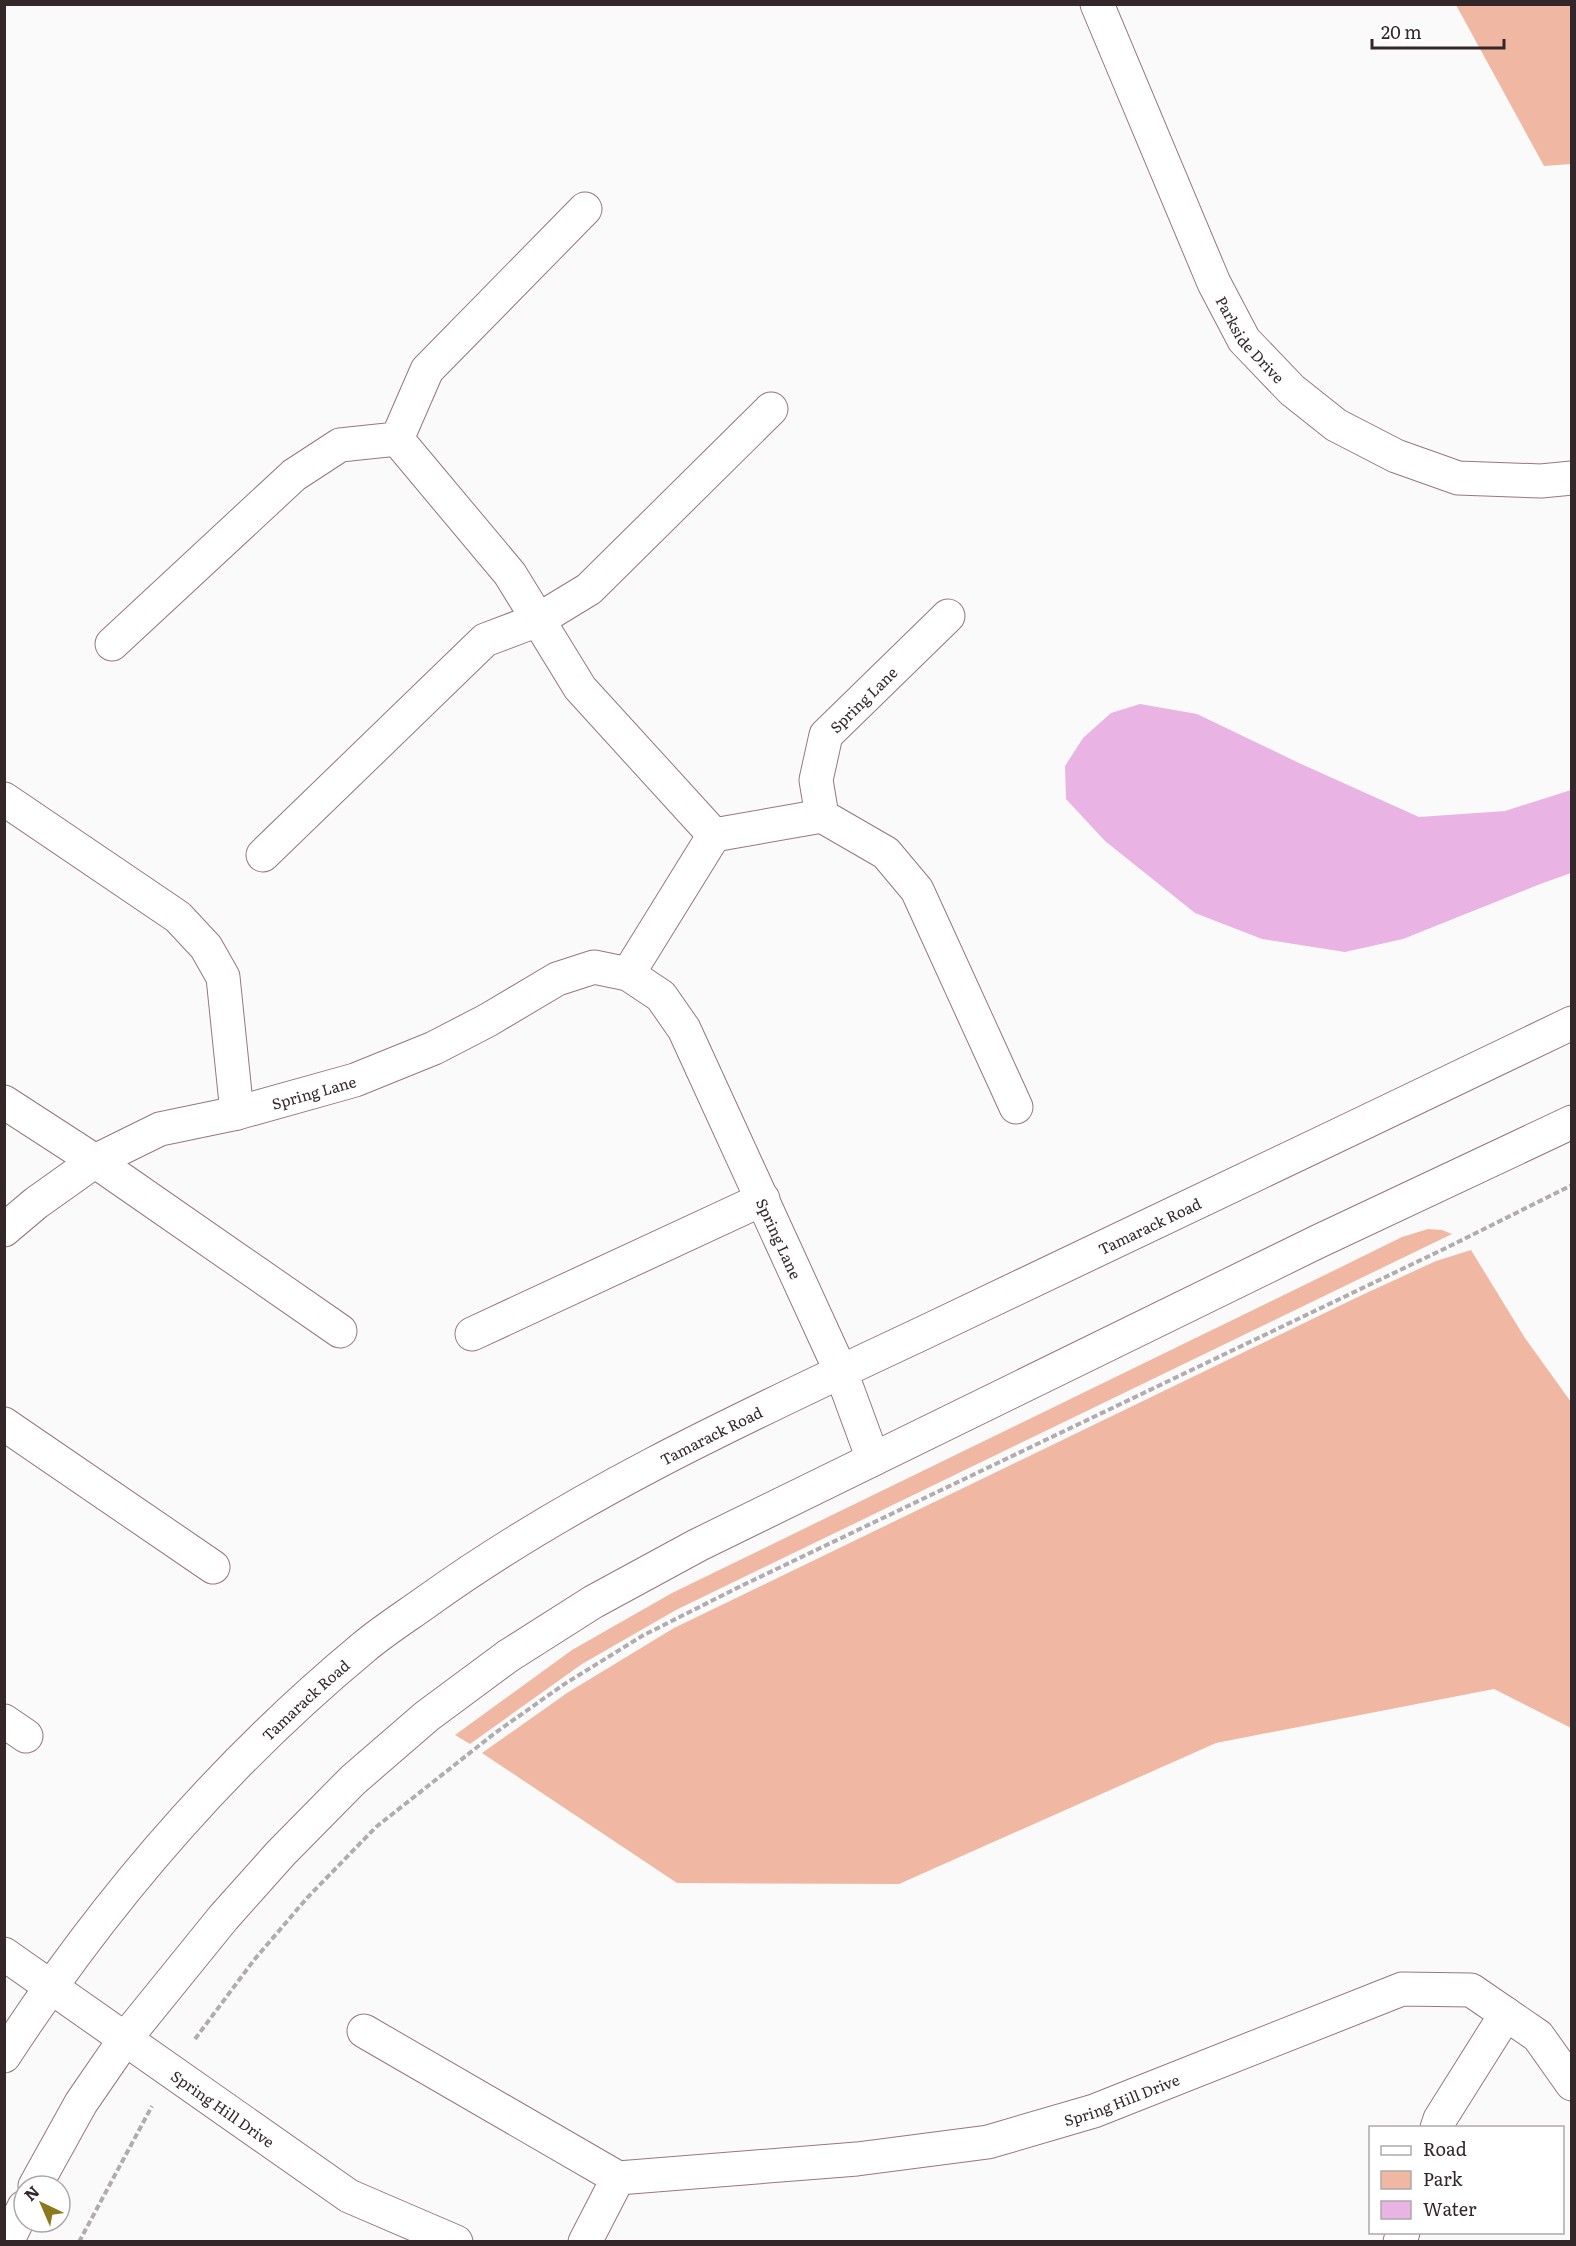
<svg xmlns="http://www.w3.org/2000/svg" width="1576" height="2246" viewBox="0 0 1576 2246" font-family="Literata,serif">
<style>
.green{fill:#f0b8a2}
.water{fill:#e9b3e3}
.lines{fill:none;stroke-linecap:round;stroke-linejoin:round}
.minor-casing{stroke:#97777d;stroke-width:35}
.path{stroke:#b1acad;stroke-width:4;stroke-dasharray:6 3;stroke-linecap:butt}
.minor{stroke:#fff;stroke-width:33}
.labels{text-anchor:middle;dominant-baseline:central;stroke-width:4.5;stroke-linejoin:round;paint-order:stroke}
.street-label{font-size:15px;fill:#342729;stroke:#fff}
</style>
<rect width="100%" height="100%" fill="#fafafa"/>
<path class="green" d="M1456 5H1571V164L1544 166Z
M1428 1229 1442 1230 1452 1234 676 1610 582 1664 470 1744 455 1735 572 1650 672 1593 1337 1269 1402 1237Z
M1471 1250 1525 1338 1571 1402V1728L1494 1689 1216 1743 899 1884 677 1883 482 1753 567 1693 674 1628 1362 1295 1436 1261Z"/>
<path class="water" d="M1140 704 1197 714 1299 763 1419 817 1505 811 1571 790V873L1543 883 1403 939 1345 952 1262 939 1195 913 1105 841 1066 799 1065 766 1083 738 1111 713Z"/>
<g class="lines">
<g class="minor-casing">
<g id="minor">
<path id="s1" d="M1097 4 1214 283 1244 340 1292 390 1336 425 1396 456 1458 478 1541 481 1572 478"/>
<path d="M397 439 510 574 580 688 714 835"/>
<path d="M112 644 294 475 340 445 397 439 427 370 585 209"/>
<path d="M4 799 178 917 206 947 223 977 237 1113"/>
<path d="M822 816 886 853 917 890 1016 1107"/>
<path id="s2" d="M822 816 816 780 826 735 948 616"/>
<path d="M263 855 485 640 538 620 589 589 771 409"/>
<path id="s3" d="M628 974 661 996 684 1029 841 1372 873 1459"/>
<path d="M4 1102 95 1161 340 1331"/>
<path id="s4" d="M4 1230 36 1203 95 1161 160 1129 237 1113 355 1080 434 1048 488 1020 557 979 594 967 628 974 714 835 822 816"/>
<path d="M472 1334 763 1199"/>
<path d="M4 1424 213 1567"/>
<path d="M4 1721 26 1736"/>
<path id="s5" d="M4 1954 349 2196 456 2242"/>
<path d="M364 2031 618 2178"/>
<path id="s6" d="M4 2056C103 1904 224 1763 364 1647 383 1631 405 1617 426 1602 577 1493 755 1412 923 1333 1139 1230 1356 1127 1572 1023"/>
<path d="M1437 2128 1440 2119 1506 2014"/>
<path d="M35 2186 81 2103 125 2039 223 1918 281 1853 353 1780 427 1716 508 1656 593 1602 698 1545 1317 1242 1572 1122"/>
<path d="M7 2242 24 2207"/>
<path id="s7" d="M585 2242 618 2178 857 2159 988 2142 1094 2111 1402 1989 1471 1990 1538 2036 1572 2084"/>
<path d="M1400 2242 1403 2232"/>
</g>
</g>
<path class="path" d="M195 2039 254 1960 307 1898 376 1827 495 1733 563 1685 642 1636 739 1587 1446 1248 1572 1185
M79 2242 152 2106"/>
<use href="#minor" class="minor"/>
</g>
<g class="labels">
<g class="street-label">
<text stroke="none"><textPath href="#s1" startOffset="370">Parkside Drive</textPath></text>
<text stroke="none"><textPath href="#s2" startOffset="134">Spring Lane</textPath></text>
<text stroke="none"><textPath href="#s4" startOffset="345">Spring Lane</textPath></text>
<text stroke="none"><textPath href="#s6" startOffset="1440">Tamarack Road</textPath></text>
<text stroke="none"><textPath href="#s3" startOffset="310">Spring Lane</textPath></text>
<text stroke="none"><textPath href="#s6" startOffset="954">Tamarack Road</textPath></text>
<text stroke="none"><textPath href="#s6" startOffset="468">Tamarack Road</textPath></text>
<text stroke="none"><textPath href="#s7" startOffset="584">Spring Hill Drive</textPath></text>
<text stroke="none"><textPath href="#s5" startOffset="268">Spring Hill Drive</textPath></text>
</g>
</g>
<rect width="1576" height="2246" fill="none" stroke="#342729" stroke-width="12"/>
<rect x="1369" y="2126" width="195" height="108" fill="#ffffff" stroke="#aea9a9" stroke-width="1.5"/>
<rect x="1381" y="2146" width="30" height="9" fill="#ffffff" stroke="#aea9a9" stroke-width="1.5"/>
<text x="1423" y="2156" font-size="18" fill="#342729">Road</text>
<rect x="1381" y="2171" width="30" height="18" fill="#f0b8a2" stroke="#aea9a9" stroke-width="1.5"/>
<text x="1423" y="2186" font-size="18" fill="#342729">Park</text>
<rect x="1381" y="2201" width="30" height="18" fill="#e9b3e3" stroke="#aea9a9" stroke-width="1.5"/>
<text x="1423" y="2216" font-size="18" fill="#342729">Water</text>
<g transform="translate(42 2204) rotate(316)"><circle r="28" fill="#ffffff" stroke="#aea9a9" stroke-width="1.5"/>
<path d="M0-4.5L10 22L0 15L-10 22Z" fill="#8c791e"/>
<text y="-9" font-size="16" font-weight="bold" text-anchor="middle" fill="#342729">N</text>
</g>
<path d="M1372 39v9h132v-9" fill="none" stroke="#342729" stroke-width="3"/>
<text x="1381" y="39" font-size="18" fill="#342729" stroke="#ffffff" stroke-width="4.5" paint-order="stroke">20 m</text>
</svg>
